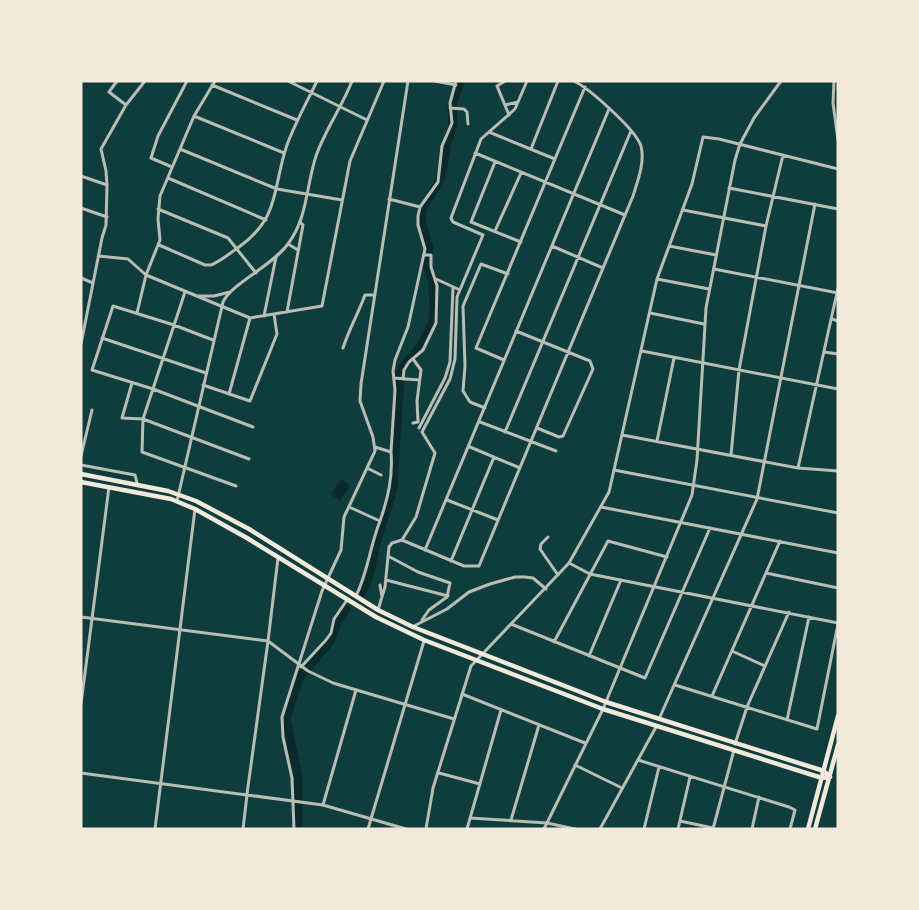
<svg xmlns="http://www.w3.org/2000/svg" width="919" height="910" viewBox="0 0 919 910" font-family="'Roboto Serif',serif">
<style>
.water{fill:#0a2a2b}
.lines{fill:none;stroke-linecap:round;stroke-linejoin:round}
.river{stroke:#0a2a2b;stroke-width:9}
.minor{stroke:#b8beb3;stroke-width:3}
.tertiary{stroke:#b8beb3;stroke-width:3}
.primary{stroke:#f1e9da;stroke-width:4.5}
.trunk{stroke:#f1e9da;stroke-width:4.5}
</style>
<rect width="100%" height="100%" fill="#0f3d3e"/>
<path class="water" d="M341 479 350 485 340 501 331 494Z"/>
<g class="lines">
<path class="river" d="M361 593C371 579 371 564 375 547 380 527 389 507 393 487L400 375 403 367 419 349 432 325 434 313 433 281 426 263 429 248 421 221 423 208 441 178 447 143 453 125 452 106 460 81
M298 829V778L286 718 299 678 330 641 338 621 346 609"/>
<path class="minor" d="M117 81 109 92 126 105
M288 81 367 120
M435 81 456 85
M505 81 497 86 509 115
M834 81 833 103 838 140
M212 85 297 120
M505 105 518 102
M450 108 464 109 467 112 468 124
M194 116 284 153
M489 132 555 159
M740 144 754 118 781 81
M180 149 277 189 342 200
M531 149 558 81
M475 153 625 215
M495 162 471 222 521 242
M172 167 151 158 158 136 187 81
M838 169 719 139 703 137 692 184 657 279 614 470 838 513
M81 176 107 185
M168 178 266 220
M729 188 838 209
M389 199 420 207
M81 208 107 217
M158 209 228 238 256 273
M683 210 766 226
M495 231 521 173
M288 244 298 250
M159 245 205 265H211C221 261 230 253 239 247 281 217 272 188 287 145 295 123 307 102 317 81
M552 246 603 268
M669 246 716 255
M99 256 128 259 146 275 250 318 322 306 350 161 384 81
M714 269 838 293
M81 278 93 283
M436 279 460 290
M657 279 709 289
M185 292 143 419 142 452 236 486
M198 296H214L230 292
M287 312 303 225 300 222
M137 313 146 275 160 240 158 219 160 196 194 116 215 81
M650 313 704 324
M264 316 276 257
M832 319 838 321
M516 331 590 361 593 369 563 436 559 437 537 428
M102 338 206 373
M213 340 174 325 113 306 92 370 153 389 253 427
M81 344 102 238 106 225 107 185 106 171 101 149 126 105 145 81
M343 348C349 329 358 314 365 295H373
M642 351 838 389
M824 352 838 354
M504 360 476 348 585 87
M394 378 419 380
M403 379 404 370 409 362 423 350 436 323 437 286 431 267V255H425
M132 383 122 418 143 419 249 459
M203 385 250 401 277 334 274 314
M229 394 250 318
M485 408 470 402 463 391 465 366 463 306 481 264 508 274
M480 422 556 451
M413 423 418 422 417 401 421 370 413 359
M419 428 445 378 450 362 453 287
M505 432 631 131
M622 435 798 468 838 471
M657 441 674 358
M375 447 391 452 395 390 393 371 395 360 408 327 425 249 418 225V216L420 207 438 182 442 146 452 123 450 103 456 81
M470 447 520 468
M731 455 739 370 766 226 783 155
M81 456 92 410
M81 465 135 475 137 483
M367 468 381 475
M798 468 838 288
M447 500 498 520
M349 507 380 521C370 546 368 572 356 596
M601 507 838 553
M380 521C388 498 393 477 391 452
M548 537 541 544 540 549 558 575
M402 540 416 517 435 453 422 432 450 379 455 359 457 297 483 235 453 222 451 218 481 139 515 109 527 81
M425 550 609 109
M388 556 418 572 450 583 447 597 429 610 422 620
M451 561 494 457
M569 563 590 574 838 623
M766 573 838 588
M386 580 448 596
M380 585 382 597
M378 610 385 587 389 547 392 543 402 540 464 566H479L633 196C638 180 645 162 641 146 636 130 590 89 574 81
M511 624 645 678 710 528
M414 626 447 609 469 592 490 584 515 577H525L533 578 546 589
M268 641 278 558
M554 642 608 541 667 557
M732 651 765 666
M589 656 621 580
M301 667 326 640 331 633 334 619 347 600
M675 685 817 729 838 624
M462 694 585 743
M712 696 780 541
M787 720 809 617
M735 744 747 707 789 612
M638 760 789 807 795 810 790 829
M575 765 622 788
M439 773 480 784
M323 805 356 690
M470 818 547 823 575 829
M511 820 539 725
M680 821 713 828
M155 829 195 509
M243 829 247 795
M294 829 292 778 283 737 282 717 322 591 341 550 344 517 375 451 373 437 360 401 361 384 408 81
M368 829 424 641
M467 829 501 710
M644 829 659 767
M678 829 690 777
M713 829 734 750
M752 829 759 797"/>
<path class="tertiary" d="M177 501 223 302C232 283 272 266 288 244 308 217 306 186 316 156 325 130 342 107 352 81
M81 617 268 641 308 671 333 683 454 719
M81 704 109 487
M659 719 757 499 815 204
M81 773 323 805 406 829
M247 794 268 641
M426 829 433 788 471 666 569 563 609 492 614 470
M544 829 603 709 692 495 697 460 706 308 735 160 740 144
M600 829 656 727"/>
<path class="primary" d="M81 474 168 491 196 501 249 529 378 610 413 627 606 702 824 771 830 777
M81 482 171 499 195 509 247 538 376 617 424 640 603 709 822 778 830 777"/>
<path class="trunk" d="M808 829 838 716
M815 829 838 745"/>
</g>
<rect width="919" height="910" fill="none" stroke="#f1e9da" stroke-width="165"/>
</svg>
